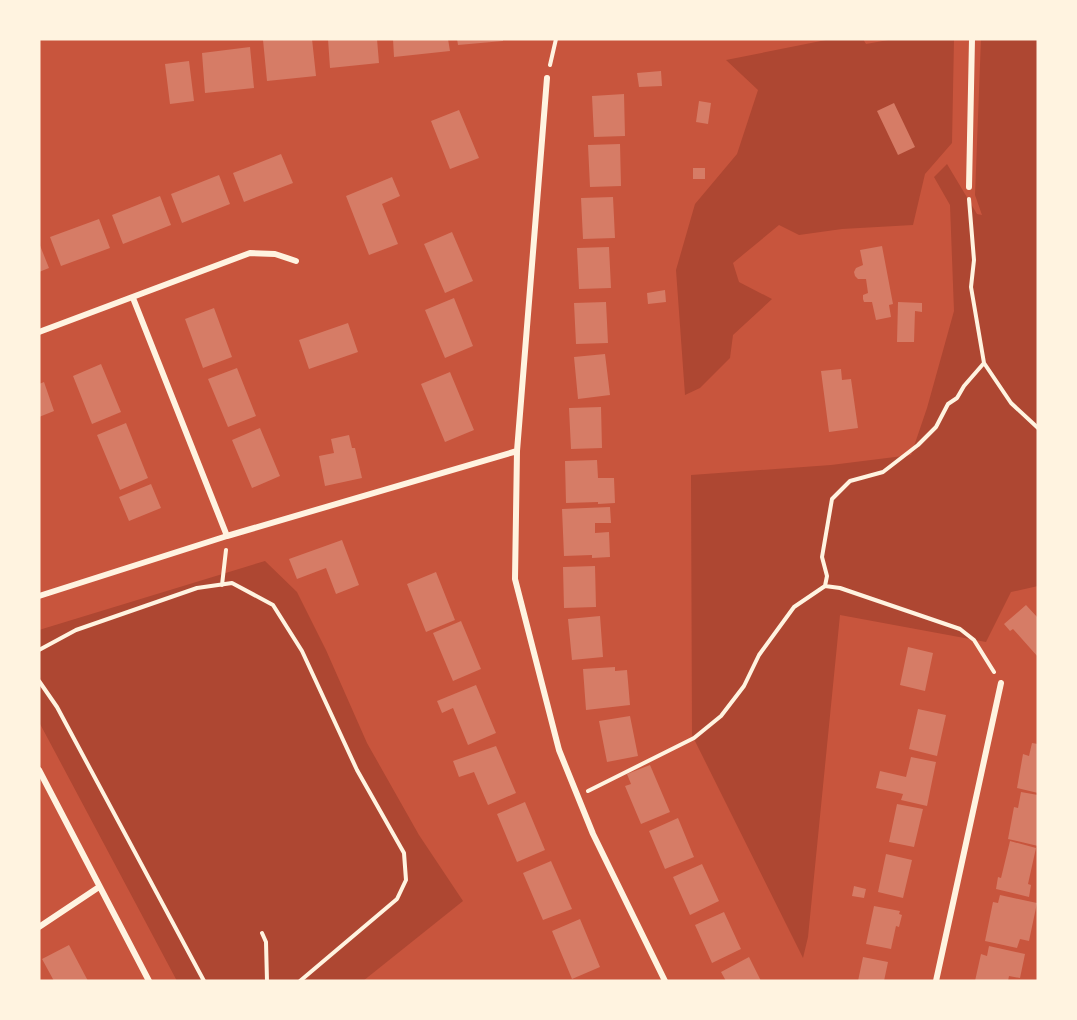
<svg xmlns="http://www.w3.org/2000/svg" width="1077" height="1020" viewBox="0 0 1077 1020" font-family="Ubuntu,sans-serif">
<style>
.green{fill:#ae4732}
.building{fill:#d67c66}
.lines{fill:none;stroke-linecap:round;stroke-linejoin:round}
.path{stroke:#fff3e0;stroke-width:4}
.minor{stroke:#fff3e0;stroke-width:6}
</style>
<rect width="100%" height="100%" fill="#c8553d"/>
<path class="green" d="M831 39H863L866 44 894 39H954L952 143 925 174 913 225 842 229 799 235 779 225 733 263 739 282 772 299 733 335 730 358 700 388 685 395 676 270 695 204 737 154 758 90 726 60Z
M981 39H1038V586L1011 592 986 642 840 615 808 937 803 958 692 735 691 475 831 465 911 455 927 408 954 311 950 205 934 177 947 164 977 214 982 215 975 195Z
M265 561 297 592 326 650 367 743 419 835 463 901 363 981H177L39 722V630Z"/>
<path class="building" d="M274 39H312L316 76 267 81 263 40Z
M328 39H377L379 63 330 68Z
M393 39H448L450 51 394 57Z
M457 39H503V41L458 45Z
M250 47 254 88 205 93 202 53Z
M189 61 194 101 170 104 165 64Z
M661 71 662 86 639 87 637 73Z
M624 94 625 136 594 137 592 96Z
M699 101 711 103 708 124 696 122Z
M894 103 915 147 898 155 877 111Z
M459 110 479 158 450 169 431 121Z
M620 144 621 186 590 187 588 145Z
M281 154 293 183 244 202 233 173Z
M693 168H705V179H693Z
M219 175 230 204 182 223 171 194Z
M392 177 400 196 382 204 398 244 369 255 346 196Z
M160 196 171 225 123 244 112 215Z
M613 197 615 238 583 239 581 198Z
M99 219 110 248 61 266 50 237Z
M452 232 473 281 445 293 424 244Z
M39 243 49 268 39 272Z
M882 246 893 304 889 305 891 317 876 320 872 302H864L863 299V295L868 293 866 279H858L855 276 854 272 856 268 863 265 860 250Z
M609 247 611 288 579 289 577 248Z
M665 290 666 302 648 304 647 293Z
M454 298 473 346 445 358 425 310Z
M606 302 608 343 576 344 574 303Z
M898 302 922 303V312L915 311 914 342H897Z
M214 308 232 357 203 368 185 319Z
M348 323 358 352 309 369 299 340Z
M605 354 610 395 578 399 574 357Z
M101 364 121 412 92 424 73 376Z
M237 368 256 416 228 427 208 379Z
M841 369 842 380 851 379 858 428 829 432 821 371Z
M450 372 474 430 445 442 421 384Z
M44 382 54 411 39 417V384Z
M601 407 602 448 571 449 569 408Z
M126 423 148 478 120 490 97 435Z
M260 428 280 476 252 488 232 440Z
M349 435 352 448H355L362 478 325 486 319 456 334 453 331 439Z
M597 460 598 478H614L615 503 598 504V502L566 503 565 461Z
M151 484 161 508 129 521 119 497Z
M610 507 611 523H595V533L609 532 610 557 592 558V555L564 556 562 509Z
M342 540 359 585 336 594 326 568 297 579 289 559Z
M595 566 596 607 564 608 563 567Z
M436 572 455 620 426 632 407 584Z
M1026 605 1038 618V657L1013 629 1010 631 1004 624Z
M600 616 603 657 572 660 568 619Z
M461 621 481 669 453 681 433 633Z
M908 647 933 653 925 691 900 685Z
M615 667V671L627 670 630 705 586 710 583 669Z
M476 685 496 733 468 745 453 708 442 713 437 701Z
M918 709 946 715 937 756 909 749Z
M630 716 638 756 607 762 599 721Z
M1032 743 1038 744V793L1017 788 1023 754 1029 756Z
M496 746 516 793 488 805 474 772 459 777 453 761Z
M911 757 936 762 927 806 901 800 903 794 876 788 880 771 906 777Z
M650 765 670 812 641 824 625 786 631 784 627 774Z
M1021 792 1038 795V846L1008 839 1014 807 1018 808Z
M525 802 545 850 517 862 497 814Z
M897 804 923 809 914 847 889 842Z
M678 818 694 857 665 869 649 831Z
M1010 841 1036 848 1028 884 1031 885 1029 897 996 889 998 877 1001 878Z
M886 854 912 860 903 898 878 892Z
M551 861 572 909 543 920 523 873Z
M702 864 719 901 690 915 673 877Z
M854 886 866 889 864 898 852 896Z
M1000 895 1037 903 1029 941 1020 939 1017 948 985 941 993 902 998 903Z
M874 906 900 911 899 914 902 915 899 927 896 926 891 949 866 944Z
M724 912 741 949 712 963 695 925Z
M580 919 600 967 572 979 552 931Z
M69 945 88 981H54L42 959Z
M989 946 1025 954 1020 978 1009 976 1008 981H975L981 954 987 956Z
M749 957 761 981H726L721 972Z
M863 957 888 962 884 981H858Z"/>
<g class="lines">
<path class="path" d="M550 65 556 39
M969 199 974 260 971 287 984 363 1011 403 1038 428
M222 585 226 550
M825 586 840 588 960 629 974 640 994 672
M39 650 76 630 197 588 232 583 273 605 302 651 357 770 404 853 406 880 397 899 300 981
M39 681 57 707 204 981
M588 791 694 738 721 716 744 686 759 655 794 607 825 586 827 576 822 557 832 499 850 481 883 472 918 445 936 427 948 404 957 398 964 386 984 363
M262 933 266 942 267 981"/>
<path class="minor" d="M547 78 517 451 515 579 559 750 593 834 665 981
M969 187 972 39
M133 298 227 536
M39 332 250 253 275 254 296 261
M39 596 227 536 517 451
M39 770 149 981
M39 927 99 887
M936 981 1001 683"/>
</g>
<rect width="1077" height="1020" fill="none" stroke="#fff3e0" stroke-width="81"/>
</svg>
